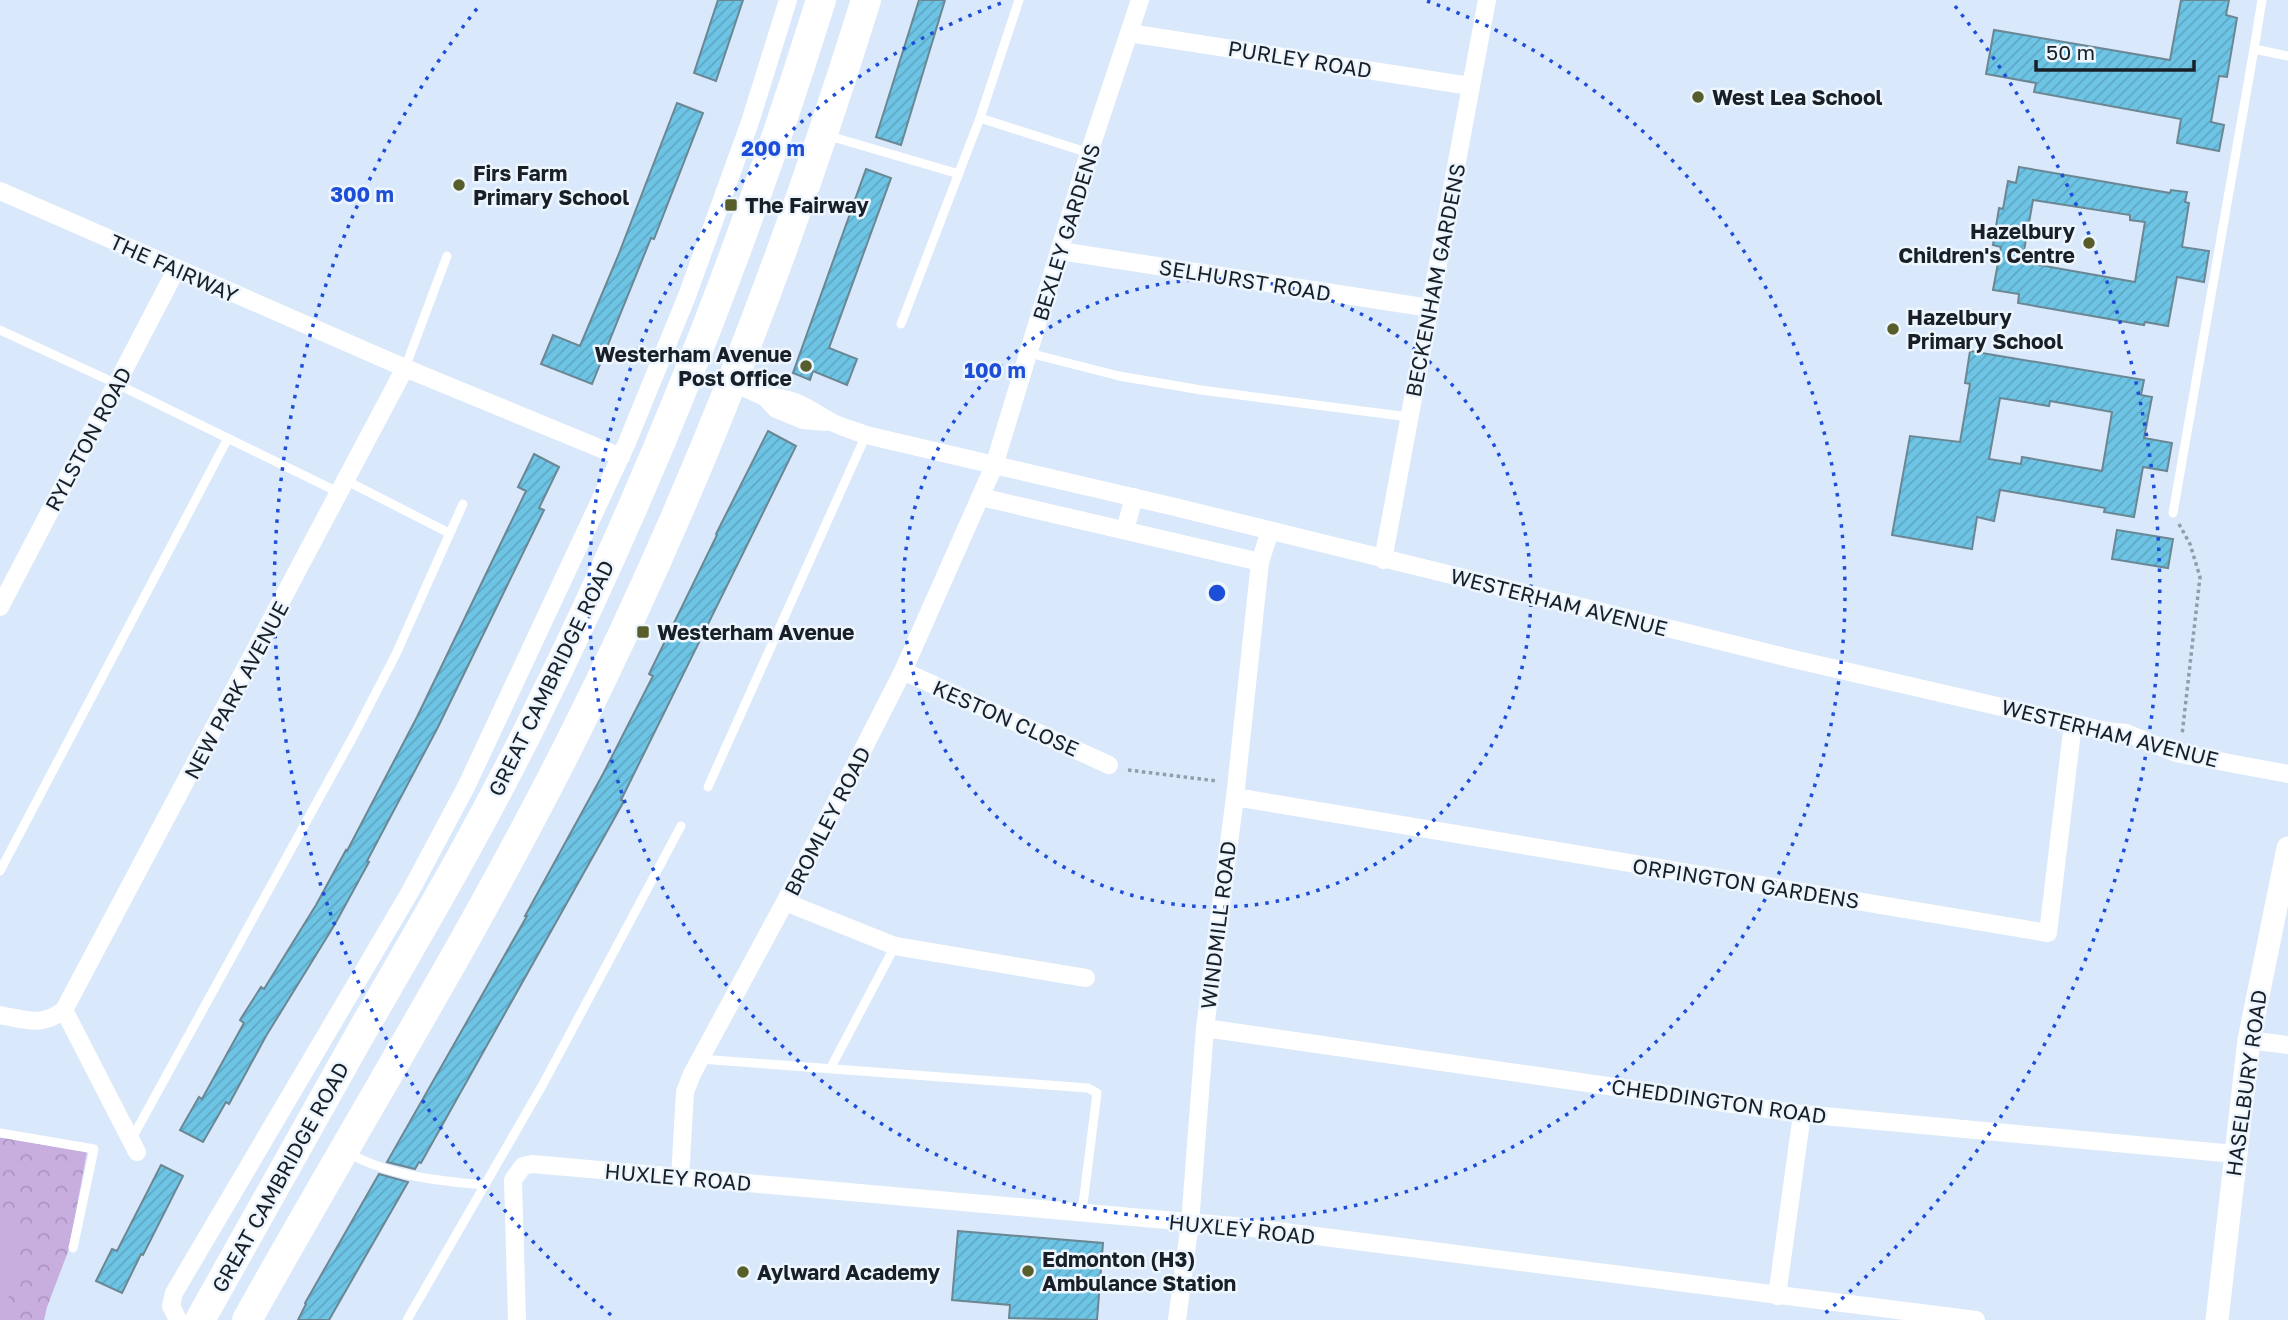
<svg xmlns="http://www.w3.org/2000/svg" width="2288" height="1320" viewBox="0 0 2288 1320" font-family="'Golos Text',sans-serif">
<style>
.forest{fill:url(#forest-crowns)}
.pitch{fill:#c8aedf}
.building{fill:url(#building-hatch);stroke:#6b8793;stroke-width:2;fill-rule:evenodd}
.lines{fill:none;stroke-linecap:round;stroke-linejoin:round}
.path{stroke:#919dab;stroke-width:3.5;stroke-dasharray:3.5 3.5;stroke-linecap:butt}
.service{stroke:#fff;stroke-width:9}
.minor{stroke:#fff;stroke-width:18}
.tertiary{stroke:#fff;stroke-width:23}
.trunk{stroke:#fff;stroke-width:30}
.ring{fill:none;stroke:#1d4ed8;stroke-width:3.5;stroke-dasharray:3.5 7}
.poi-dot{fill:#575e2c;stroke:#edf5fe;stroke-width:2.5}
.labels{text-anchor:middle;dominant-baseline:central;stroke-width:5;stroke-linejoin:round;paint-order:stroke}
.street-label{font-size:21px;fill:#181f27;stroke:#edf5fe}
.poi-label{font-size:21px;font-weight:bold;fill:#181f27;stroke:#edf5fe;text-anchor:start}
.centre{fill:#1d4ed8;stroke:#edf5fe;stroke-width:3.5}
.ring-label{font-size:21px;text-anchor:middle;font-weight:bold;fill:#1d4ed8;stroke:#edf5fe;stroke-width:5;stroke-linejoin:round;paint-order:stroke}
</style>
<defs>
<pattern id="forest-crowns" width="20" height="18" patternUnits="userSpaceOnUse" patternTransform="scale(1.75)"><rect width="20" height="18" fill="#c8aedf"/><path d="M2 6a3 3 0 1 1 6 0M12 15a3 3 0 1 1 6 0" fill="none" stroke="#ab95bf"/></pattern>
<pattern id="building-hatch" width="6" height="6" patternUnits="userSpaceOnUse" patternTransform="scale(1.75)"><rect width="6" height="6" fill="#6dc4e5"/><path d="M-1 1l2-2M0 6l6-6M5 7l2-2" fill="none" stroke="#5ea8c4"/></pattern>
</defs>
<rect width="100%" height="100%" fill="#d9e8fa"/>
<path class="forest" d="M0 1137 87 1152 69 1249 47 1307 44 1320H0Z"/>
<path class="pitch" d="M0 1222 25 1227 3 1320H0Z"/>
<path class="building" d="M718 0H743L716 81 694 73Z
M919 0H945L901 145 876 137Z
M2181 0H2229L2226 15 2237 18 2227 77 2219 76 2211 122 2224 125 2219 151 2177 143 2181 119 2034 92 2036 83 1986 74 1994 30 2170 60Z
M677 103 703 113 654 239 651 238 592 384 541 364 553 335 580 346 618 256Z
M2019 167 2170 193 2171 190 2187 192 2185 202 2189 203 2182 247 2209 251 2204 282 2177 277 2168 326 2145 322 2144 325 2018 303 2019 294 1993 290 2001 247 1993 245 1999 208 2003 209 2008 181 2016 183ZM2033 200 2130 215V220L2145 222 2135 282 2022 262Z
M866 169 891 178 829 348 857 359 847 385 813 371 810 380 793 373Z
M1970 351 2144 380 2141 395 2152 397 2144 438 2172 443 2167 471 2143 467 2134 517 2104 512 2105 508 2000 490 1994 521 1977 517 1972 549 1892 535 1910 436 1960 442 1970 384 1965 383ZM2000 398 2049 406 2050 401 2112 412 2102 471 2022 457 2021 464 1989 459Z
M768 431 796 446 621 800 624 801 421 1163 419 1162 415 1169 387 1162 527 916H525L603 774 653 676 649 674 717 535 716 534Z
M534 454 559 467 539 508 544 510 438 727 367 861 369 862 335 924 266 1036 229 1104 226 1102 203 1142 180 1130 199 1097 202 1099 244 1023 240 1020 261 987 264 989 316 905 346 850 347 851 417 717 526 491 518 487Z
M2117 530 2173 539 2168 568 2112 559Z
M161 1165 183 1176 143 1255 141 1254 122 1293 96 1281 112 1249 117 1251Z
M379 1174 408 1182 329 1320H298L306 1304 305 1303Z
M958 1231 1103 1243 1097 1320 1009 1318 1010 1305 952 1300Z"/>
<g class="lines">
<path class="path" d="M764 369 765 373 777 377
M2179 524 2190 544 2200 577 2182 735
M1128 770 1217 781"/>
<path class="service" d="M2262 0 2254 49 2288 56
M980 118 1089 153
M826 135 959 174
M901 324 980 118 1019 0
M0 330 117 384 340 493
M1029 353 1119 376 1201 390 1409 417
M405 368 447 256
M347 481 449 533
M2173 513 2254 49
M708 787 866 435
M0 871 228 438
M700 1059 1088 1088 1097 1093 1082 1212
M830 1069 895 946
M0 1133 94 1149 73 1248
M131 1140 355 733 396 654 463 504
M347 1152C388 1176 439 1181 485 1185
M407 1320 543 1084 681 826"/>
<path class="minor" d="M1129 33 1470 86
M0 191 405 368 621 457
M1060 251 1430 308
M732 382 765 397 776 409 803 420 827 422
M765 397C791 396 807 408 828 420 839 427 854 430 866 435L1175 507 1793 659 2106 731 2126 733 2176 753 2288 774
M981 497 1260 562
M1125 530 1134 497
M1383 560 1487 0
M0 607 176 270
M903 671 1109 765
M1235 797 2048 933 2073 723
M785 902 895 946 1086 978
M64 1010 137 1152
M0 1015C26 1020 42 1027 64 1010L405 368
M1205 1028 1802 1114 2235 1154
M2249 1040 2288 1045
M680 1178 685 1092 692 1074 785 902 903 671 994 466 1089 153 1140 0
M1777 1296 1802 1114
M178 1320 171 1306 174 1293 410 892 466 787 626 445 687 296 750 122 788 0
M517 1320 513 1180 523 1166 532 1164 1245 1227 1976 1320
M1177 1320 1190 1223 1205 1028 1235 797 1260 562 1270 531"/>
<path class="tertiary" d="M2217 1320 2249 1040 2288 848"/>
<path class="trunk" d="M200 1320C253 1226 305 1132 358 1038 418 934 479 830 532 723 648 490 744 248 821 0
M247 1320C354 1128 471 940 570 743 690 505 787 255 866 0"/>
</g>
<g class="ring">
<circle cx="1217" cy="593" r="314"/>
<path d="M1427 1A628 628 0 1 1 1007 1"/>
<path d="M611 1315A943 943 0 0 1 479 6M1955 6A943 943 0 0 1 1823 1315"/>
</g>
<g class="poi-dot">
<circle cx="1698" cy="97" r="7"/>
<circle cx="459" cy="185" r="7"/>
<rect x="724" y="198" width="14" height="14" rx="3.5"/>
<circle cx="2089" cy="243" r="7"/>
<circle cx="1893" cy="329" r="7"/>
<circle cx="806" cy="366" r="7"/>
<rect x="636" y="625" width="14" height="14" rx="3.5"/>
<circle cx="1028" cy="1271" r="7"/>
<circle cx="743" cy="1272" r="7"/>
</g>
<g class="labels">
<g class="street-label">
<text transform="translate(1300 59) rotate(9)">PURLEY ROAD</text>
<text transform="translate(1066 232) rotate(-73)">BEXLEY GARDENS</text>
<text transform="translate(174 268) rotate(24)">THE FAIRWAY</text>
<text transform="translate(1245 280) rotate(9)">SELHURST ROAD</text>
<text transform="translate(1435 280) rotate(-79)">BECKENHAM GARDENS</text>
<text transform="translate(88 439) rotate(-62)">RYLSTON ROAD</text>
<text transform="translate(1559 602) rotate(14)">WESTERHAM AVENUE</text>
<text transform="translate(551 678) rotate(-64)">GREAT CAMBRIDGE ROAD</text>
<text transform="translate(236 690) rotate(-62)">NEW PARK AVENUE</text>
<text transform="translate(1006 718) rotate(24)">KESTON CLOSE</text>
<text transform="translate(2110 733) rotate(14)">WESTERHAM AVENUE</text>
<text transform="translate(827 821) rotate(-63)">BROMLEY ROAD</text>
<text transform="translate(1746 883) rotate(9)">ORPINGTON GARDENS</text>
<text transform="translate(1218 925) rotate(-83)">WINDMILL ROAD</text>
<text transform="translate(2246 1083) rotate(-82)">HASELBURY ROAD</text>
<text transform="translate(1719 1101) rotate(8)">CHEDDINGTON ROAD</text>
<text transform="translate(280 1177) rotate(-61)">GREAT CAMBRIDGE ROAD</text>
<text transform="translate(678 1177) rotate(5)">HUXLEY ROAD</text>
<text transform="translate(1242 1229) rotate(6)">HUXLEY ROAD</text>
</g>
<g class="poi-label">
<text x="1712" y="97">West Lea School</text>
<text x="473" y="173">Firs Farm<tspan x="473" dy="24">Primary School</tspan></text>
<text x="745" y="205">The Fairway</text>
<text x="2075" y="231" text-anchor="end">Hazelbury<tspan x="2075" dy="24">Children's Centre</tspan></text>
<text x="1907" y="317">Hazelbury<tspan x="1907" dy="24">Primary School</tspan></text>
<text x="792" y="354" text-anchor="end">Westerham Avenue<tspan x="792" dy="24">Post Office</tspan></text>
<text x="657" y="632">Westerham Avenue</text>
<text x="1042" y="1259">Edmonton (H3)<tspan x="1042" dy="24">Ambulance Station</tspan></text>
<text x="757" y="1272">Aylward Academy</text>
</g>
</g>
<circle cx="1217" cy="593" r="10" class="centre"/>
<g class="ring-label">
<text x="773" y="156">200 m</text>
<text x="362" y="202">300 m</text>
<text x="995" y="378">100 m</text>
</g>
<path d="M2036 60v10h158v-10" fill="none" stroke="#181f27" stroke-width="3.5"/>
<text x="2046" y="60" font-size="21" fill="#181f27" stroke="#edf5fe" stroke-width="5" paint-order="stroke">50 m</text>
</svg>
